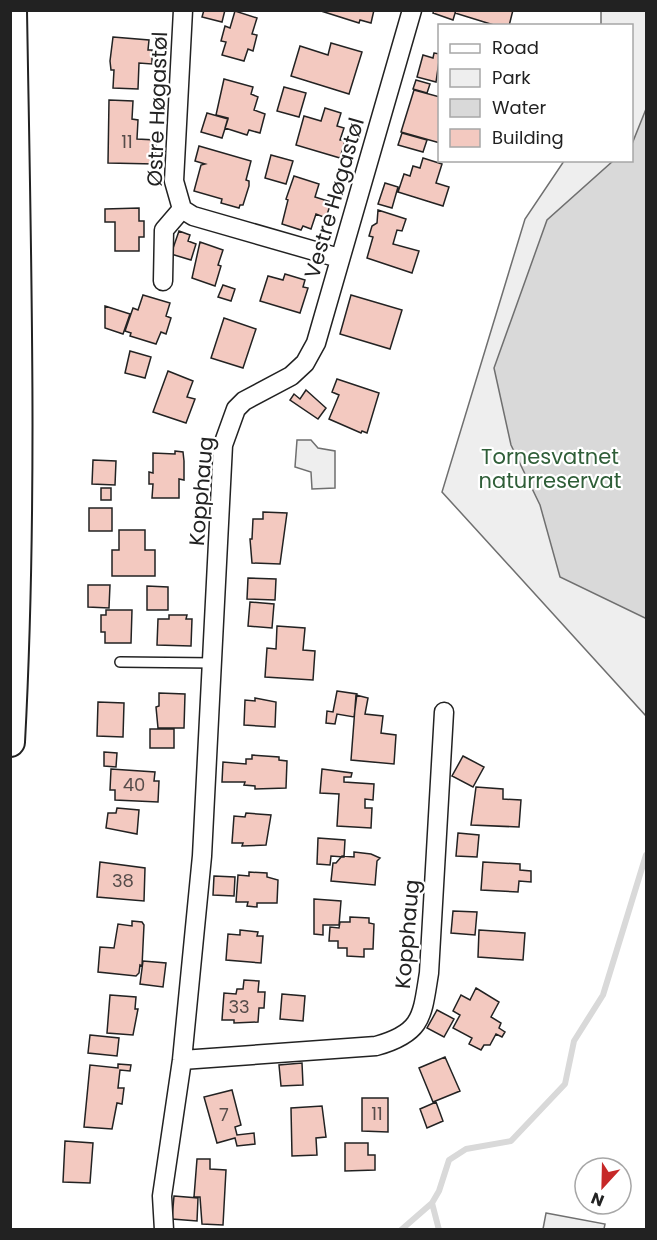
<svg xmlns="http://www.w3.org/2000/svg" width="657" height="1240" viewBox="0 0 657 1240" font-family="Poppins,sans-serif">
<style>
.green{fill:#eee;stroke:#6f6f6f;stroke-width:1.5}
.water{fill:#d9d9d9;stroke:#6f6f6f;stroke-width:1.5}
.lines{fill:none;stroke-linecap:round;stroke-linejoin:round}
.stream{stroke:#d9d9d9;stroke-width:6}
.building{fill:#f3c9c0;stroke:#222;stroke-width:1.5}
.lane-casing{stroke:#222;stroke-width:12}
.street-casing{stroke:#222;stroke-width:21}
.primary-casing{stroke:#222;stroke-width:32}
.lane{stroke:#fff;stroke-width:9}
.street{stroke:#fff;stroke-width:18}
.primary{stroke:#fff;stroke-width:28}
.labels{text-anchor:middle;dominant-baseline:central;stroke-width:4.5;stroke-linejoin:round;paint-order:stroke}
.number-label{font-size:18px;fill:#564c4a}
.street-label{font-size:21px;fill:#222;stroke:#fff}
.park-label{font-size:21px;fill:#2f5e38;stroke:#fff}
</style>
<rect width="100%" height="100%" fill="#fff"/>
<path class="green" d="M601 11H646V716L442 492 525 219 564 161 632 160V26L601 25Z
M297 440H311L318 448 335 451V488L312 489 311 472 295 467Z
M546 1213 605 1224 604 1229H543Z"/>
<path class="water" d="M646 109V618H645L560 577 540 505 511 445 494 368 547 220 613 161 632 160V144Z"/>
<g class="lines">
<path class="stream" d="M432 1203 439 1230
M401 1230 432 1203 439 1191 449 1160 466 1149 511 1141 565 1084 574 1041 603 995 646 855"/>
</g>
<path class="building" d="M204 10H225L222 22 202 17Z
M374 10 371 23 360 20 359 23 321 11Z
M434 10H456L453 20 433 13Z
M456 10H513L509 26H497L455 13Z
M235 11 257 18 252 34 257 35 253 51 248 49 244 61 222 55 226 42 221 41 225 26 230 28Z
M113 37 149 40 148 50H152V64L139 63 138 89 113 88 114 70H111L110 61Z
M331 43 362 52 349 94 291 76 300 46 328 55Z
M434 53 440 54 436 82 417 77 423 55 433 58Z
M224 79 253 87 251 94 258 97 254 110 265 114 260 133 249 130 247 135 225 128 228 118 216 115Z
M416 80 430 84 427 93 413 89Z
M284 87 306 93 299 117 277 111Z
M414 90 440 97V143L401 132Z
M109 100 133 101 132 119 138 120 137 139 156 140 155 164 108 163Z
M325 108 341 113 337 126 344 128 340 140 345 141 340 158 296 145 304 116 321 121Z
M207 113 228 119 222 138 201 132Z
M402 133 427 140 423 152 398 145Z
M199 146 251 161 246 180 249 181V186L243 205H240L239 208 221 203 222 199 194 191 201 165 205 164 195 161Z
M271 155 293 161 286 184 265 178Z
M423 158 442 164 436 183 449 187 443 206 398 192 404 174 410 176 413 166 420 168Z
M294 176 319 184 315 197 331 202 326 218 316 214 311 229 303 226 301 230 282 224 288 200 286 199Z
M385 183 398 187 392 208 378 204Z
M139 208V221H144V237H139V251H115V222H105V209Z
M378 210 406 219 402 231 397 230 393 244 419 251 412 273 367 258 373 237 369 236 372 226 377 223Z
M179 231 190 235 188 241 196 244 191 260 171 254Z
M200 242 223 250 218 265 221 266 215 286 192 278Z
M285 274 305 280 303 287 308 288 300 313 260 301 268 276 283 280Z
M223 285 235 289 231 301 218 297Z
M143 295 170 303 166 316 171 318 166 334 161 332 156 344 130 336 131 333 125 331 133 308 138 310Z
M351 295 402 310 390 349 340 334Z
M105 306 130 314 123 334 105 328Z
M224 318 256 329 243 368 211 358Z
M130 351 151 357 145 378 125 373Z
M168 371 193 381 187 397 195 399 186 423 153 412Z
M337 379 379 393 367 433 362 431 361 433 329 419 339 395 332 392Z
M306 390 326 408 318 419 290 400 294 394 300 399Z
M175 451 183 452 184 461V480L179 479V498H152L153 484H149V472L153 473V453L175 454Z
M93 460 116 461 115 485 92 484Z
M101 488H111V500H101Z
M89 508H112V531H89Z
M263 512 287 513 280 564 252 563 250 539H252L253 519H263Z
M119 530H145V550H155V576H112V550H119Z
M248 578 276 579 275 600 247 599Z
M88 585H110L109 608 88 607Z
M147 586 168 587V610H147Z
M250 602 274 604 272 628 248 626Z
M106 610H132L131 643H105V632H101V615H106Z
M169 615H187L186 619H192L191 646 157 645 158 619H169Z
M277 626 305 628 303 650 315 651 313 680 265 677 267 648 276 649Z
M337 691 357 694 354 717 337 714 335 724 326 723 327 711 333 712Z
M159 693 185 694 184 728H158L156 707 159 706Z
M356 695 368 698 365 714 383 716 381 733 396 735 394 764 351 760Z
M255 698 276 702 275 727 244 725 245 700 255 701Z
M98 702 124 703 123 737 97 736Z
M150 729H174V748H150Z
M104 752 117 753 116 767 104 766Z
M252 755 279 757V760L287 761 286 788 255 789V786L244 785 245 782H222L223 762 246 764V759H252Z
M463 756 484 767 473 787 452 776Z
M111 769 155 772 154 781H159L158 802 115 800V790H110Z
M322 769 352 773 351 777H344V782L374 784 373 800 365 799V808H372L371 828 337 826 339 794 320 793Z
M476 787 503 789V799L521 800 519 827 471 825Z
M117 808 139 810 137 834 106 828 108 813H116Z
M246 813 271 815 266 845 242 846 243 843H232L234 816 245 817Z
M458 833 479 835 477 857 456 856Z
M318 838 345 840 344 857 331 856 330 865 317 864Z
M354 852 371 854 380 858 377 861 375 885 331 881 333 863H336L342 856 354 857Z
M100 862 145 868 144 901 97 897Z
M483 862 520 864V870L531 871V882L519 881 518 892 481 890Z
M249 872 267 873V877L278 880 277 903H257V907L247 906 248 902H236L238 875 249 876Z
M214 876 235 877 234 896 213 895Z
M314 899 341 901 339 925H323V935L314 934Z
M453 911 477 912 475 935 451 933Z
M350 917 369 918V923L374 924 373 949H364V957L347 956V948H338V941H329L330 927 339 928 340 922H350Z
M132 921 142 922 144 925 142 966 140 965 139 973 136 976 98 972 100 947 114 948 118 924 132 926Z
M240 930 258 932 257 936H263L261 963 226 960 228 934 240 935Z
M479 930 525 933 523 960 478 957Z
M143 961 166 963 163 987 140 984Z
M244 980 259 981 258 992H265L264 1008H259L258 1022 234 1023V1020H222L224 993 236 994 237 989H243Z
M476 988 499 1002 491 1017 501 1023 499 1028 505 1032 502 1037 496 1034 490 1045H484L481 1050 469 1044 472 1038 453 1028 460 1015 453 1011 461 995 470 1000Z
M282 994 305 996 303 1021 280 1019Z
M110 995 136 997 135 1009H138L133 1035 107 1033Z
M437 1010 454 1019 444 1037 427 1028Z
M90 1035 119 1038 117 1056 88 1053Z
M445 1057 460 1091 433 1102 419 1068Z
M302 1063 303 1085 281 1086 279 1065Z
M118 1064 131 1065 130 1071 120 1070 118 1088H124L122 1104 117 1103 112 1129 84 1127 90 1065 118 1068Z
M232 1090 241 1125 235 1127 237 1135 254 1133 255 1144 237 1146 235 1138 217 1143 204 1097Z
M362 1098H388V1132L362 1131Z
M436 1102 443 1121 427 1128 420 1109Z
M322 1106 326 1137 316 1138 317 1155 292 1156 291 1108Z
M65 1141 93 1143 90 1183 63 1182Z
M345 1143H368V1155H375V1170L345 1171Z
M197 1159H210V1169L226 1170 223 1225 202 1224 200 1197H194Z
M174 1196 198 1198 197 1221 172 1219Z"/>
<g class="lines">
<g class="lane-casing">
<path id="lane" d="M120 662 214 663"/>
</g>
<g class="street-casing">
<path id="street" d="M183 10 174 181 182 209 193 216 339 258
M163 281 164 230 182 209
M182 1060 376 1046C423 1033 422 1016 429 973L444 712
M164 1230 162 1196 182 1060 202 856 223 445 236 409 244 401 291 376 305 363 316 343 412 10"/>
</g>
<g class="primary-casing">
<path id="primary" d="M10 742C23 498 16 254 12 10"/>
</g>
<use href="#lane" class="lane"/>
<use href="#street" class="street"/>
<use href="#primary" class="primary"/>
</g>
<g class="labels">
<g class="number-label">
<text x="127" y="141">11</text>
<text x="134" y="784">40</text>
<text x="123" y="880">38</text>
<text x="239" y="1006">33</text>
<text x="377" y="1113">11</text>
<text x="224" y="1114">7</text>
</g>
<g class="street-label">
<text transform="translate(157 109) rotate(-88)">Østre Høgastøl</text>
<text transform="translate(334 198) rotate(-74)">Vestre Høgastøl</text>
<text transform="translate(201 491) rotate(-85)">Kopphaug</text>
<text transform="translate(407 934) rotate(-85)">Kopphaug</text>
</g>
<g class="park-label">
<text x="550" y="456">Tornesvatnet<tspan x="550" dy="24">naturreservat</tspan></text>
</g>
</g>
<rect width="657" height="1240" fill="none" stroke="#222222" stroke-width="24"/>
<rect x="438" y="24" width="195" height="138" fill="#ffffff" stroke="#a7a7a7" stroke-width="1.5"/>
<rect x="450" y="44" width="30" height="9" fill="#ffffff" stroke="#a7a7a7" stroke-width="1.5"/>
<text x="492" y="54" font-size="18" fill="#222222">Road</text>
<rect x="450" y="69" width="30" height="18" fill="#eeeeee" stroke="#a7a7a7" stroke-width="1.5"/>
<text x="492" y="84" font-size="18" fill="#222222">Park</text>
<rect x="450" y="99" width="30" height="18" fill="#d9d9d9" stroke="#a7a7a7" stroke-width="1.5"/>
<text x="492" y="114" font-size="18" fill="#222222">Water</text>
<rect x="450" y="129" width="30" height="18" fill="#f3c9c0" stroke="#a7a7a7" stroke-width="1.5"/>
<text x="492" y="144" font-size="18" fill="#222222">Building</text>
<g transform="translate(603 1186) rotate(202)"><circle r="28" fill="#ffffff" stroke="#a7a7a7" stroke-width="1.5"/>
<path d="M0-4.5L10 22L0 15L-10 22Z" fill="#c62828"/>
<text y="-9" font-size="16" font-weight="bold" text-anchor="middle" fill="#222222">N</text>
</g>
</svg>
